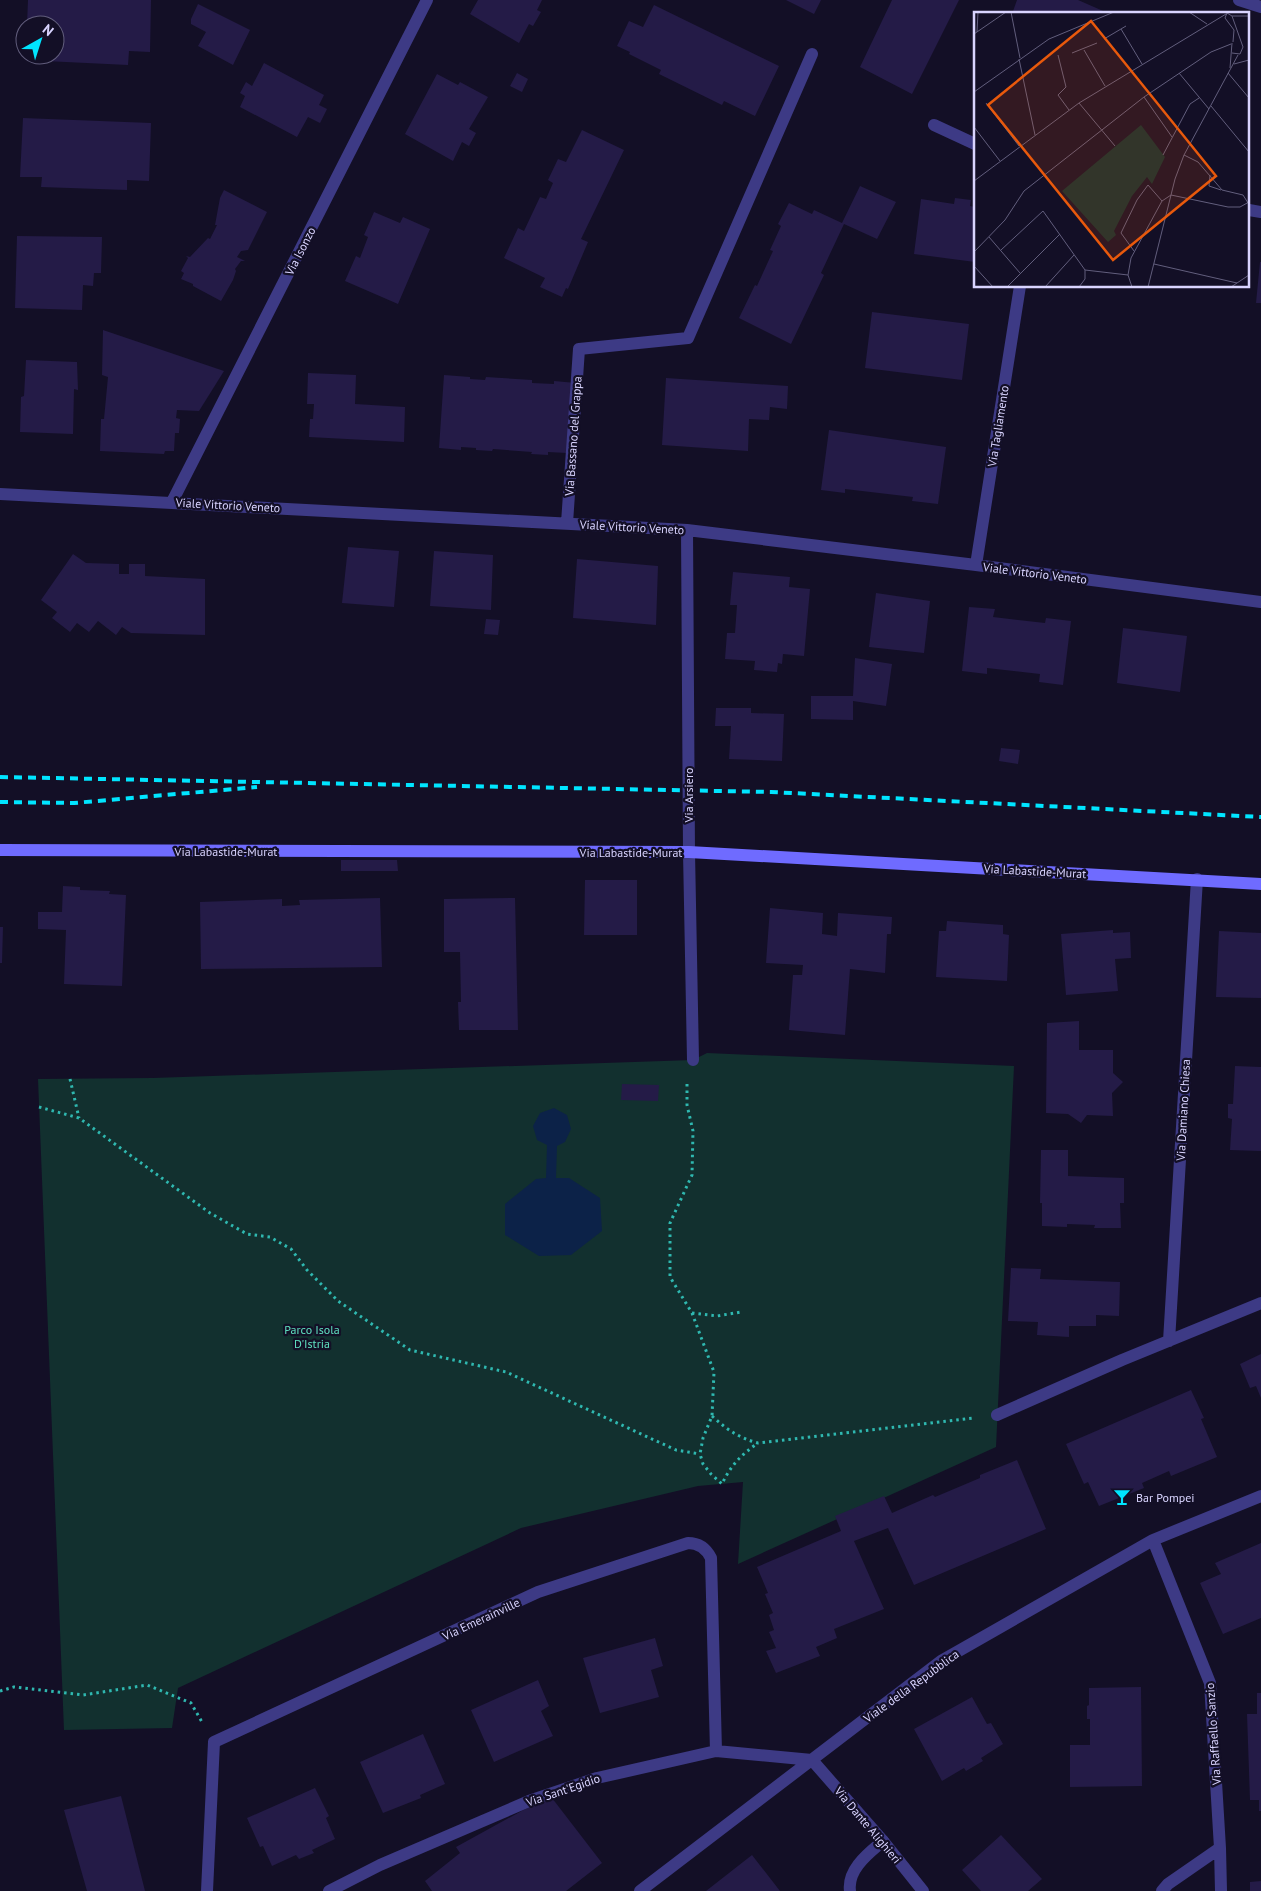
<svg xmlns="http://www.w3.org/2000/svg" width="1261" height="1891" viewBox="0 0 1261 1891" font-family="'PT Sans',sans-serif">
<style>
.green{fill:#12302f}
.water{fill:#0c2248}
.building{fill:#241b47}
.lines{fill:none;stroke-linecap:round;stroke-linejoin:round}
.path{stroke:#2fb8b0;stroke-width:3;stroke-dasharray:2.5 4;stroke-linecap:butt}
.lane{stroke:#3d3a85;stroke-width:12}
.street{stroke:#3d3a85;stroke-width:12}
.secondary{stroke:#6f6bff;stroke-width:12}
.rail{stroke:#00e5ff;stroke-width:4;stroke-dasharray:8 6;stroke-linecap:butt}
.labels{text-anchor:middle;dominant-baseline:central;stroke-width:4.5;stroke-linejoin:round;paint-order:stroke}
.street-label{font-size:12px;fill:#d9d4ff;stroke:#130f26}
.park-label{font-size:12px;fill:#5fe0c0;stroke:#130f26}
.poi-label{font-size:12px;fill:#d9d4ff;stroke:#130f26;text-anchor:start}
.inset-road{fill:none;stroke:#625e7d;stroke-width:1}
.view{fill:#e8590c;fill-opacity:0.15;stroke:#e8590c;stroke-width:2.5}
.inset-edge{fill:none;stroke:#d9d4ff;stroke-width:2.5}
</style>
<rect width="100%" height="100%" fill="#130f26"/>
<path class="green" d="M707 1053 1014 1066 996 1447 738 1564 743 1482 698 1486 521 1528 178 1688 172 1728 64 1730 38 1079 153 1078 693 1060Z"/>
<path class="water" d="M554 1108 567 1115 571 1129 565 1142 557 1146 556 1178H569L600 1198 602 1231 571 1255 539 1256 505 1235V1204L536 1179 546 1178 547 1145 537 1140 533 1126 540 1113Z"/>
<path class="building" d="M28 0H151L150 52 129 51 128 65 45 61V55H55V25H27Z
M478 0H542L537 10 541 12 533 26 529 24 519 43 470 14Z
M786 0H821L814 14Z
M892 0H959L912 94 860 67Z
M1017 0H1078L1110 14H1012Z
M198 4 250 30 233 65 198 46 206 32 191 24V19Z
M654 5 779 66 755 116 724 101 722 105 659 74 661 70 629 54 630 52 617 46 629 21 643 27Z
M264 63 324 95 319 105 327 109 320 123 308 117 297 137 240 107 245 96 240 93 246 82 252 86Z
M517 73 528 79 522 92 510 86Z
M437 74 458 85 460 82 488 97 469 129 476 133 469 146 462 142 453 161 405 134Z
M23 118 151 123 149 181 127 180V190L41 187 42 177H20Z
M582 130 624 150 581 239 588 242 568 289 566 288 562 297 540 287 545 278 504 258 518 228 524 231 540 197 546 199 553 183 548 180 558 159 566 162Z
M860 186 896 202 877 239 844 224 821 273 824 275 791 344 739 318 755 285 757 286 773 251 770 250 781 226 778 224 789 203 812 214 814 210 842 223Z
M224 190 267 212 248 250 241 251 237 257 245 261H241L235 269 236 271 233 280 221 301 193 286V284L181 279 184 273 181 271 188 258 186 256 190 257 208 238 210 239 217 225H215L220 198Z
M955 198 971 200 970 206 975 207V262L914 254 921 199 954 204Z
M374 212 400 223 403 217 430 229 398 304 345 281 356 256 360 258 368 237 364 235Z
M17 236 102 237 101 273H94L93 286 83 285 82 310 15 308Z
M1260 262H1261V303H1256Z
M872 312 969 324 962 380 865 368Z
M103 330 224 371 199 411 177 410 176 418 180 419 179 433H175L174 451H165L164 454 100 451 101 419H104L108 377 102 375Z
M26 360 77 362 78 390 74 389 73 434 20 432 21 397 24 396Z
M308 373 356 375 355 404 405 407 404 442 309 437 310 419H313L314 404H307Z
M444 375 470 377V379L485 380 486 377 532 380V383L554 384V381L576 383 567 453 548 452V455L531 454 532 452 493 449 492 451 476 450V448L461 447V450L439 448Z
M666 378 788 386 787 409 770 407 769 420 749 419 748 451 662 445Z
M829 430 946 447 938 504 912 501 913 497 845 489V493L821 490Z
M348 547 399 551 394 607 342 603Z
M434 551 493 555 491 610 430 606Z
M73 554 86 563 119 564V574H129V564H145V576L205 579V635L131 633 122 627 116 635 98 621 89 632 77 623 70 632 52 618 57 612 41 600Z
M577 559 658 566 656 625 573 618Z
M733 572 790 577 789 587 810 589 804 656 783 654 782 664 778 663 777 672 754 670 755 661 725 659 727 633H735L737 605H730Z
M876 593 930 601 924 653 869 647Z
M969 607 995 609 993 617 1045 623 1046 618 1071 621 1063 685 1039 682 1040 674 987 668V674L962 671Z
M486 619 500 620 498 635 484 634Z
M1123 628 1187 636 1180 692 1117 683Z
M855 658 892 664 886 706 853 701V720L811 719V696H853Z
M716 708H751V713L784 714 782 761 729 759 731 726H715Z
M1001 748 1020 750 1018 764 999 761Z
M341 860H397L398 871H341Z
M585 880H637V935H584Z
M63 886 80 887V890L110 891 109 894 126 895 122 986 64 984 66 930 38 929V912H62Z
M380 898 382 967 201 969 200 902 282 899V906L300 905 299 900Z
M515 898 518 1030H459L458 1002H461L460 952H444V899Z
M770 908 823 913 822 934 837 936 838 913 892 917 891 934H887L885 973 850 969 845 1035 789 1030 793 975H802L803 965 766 963Z
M947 921 1003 925V934L1009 935 1007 981 936 977 939 931H946Z
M0 927H3L2 963H0Z
M1113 930V933L1130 932 1131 958 1115 959 1118 991 1066 995 1061 934Z
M1219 931 1261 933V998L1216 997Z
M1079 1021V1050H1113V1073L1123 1082 1112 1093 1113 1116 1087 1115 1081 1123 1068 1114 1046 1113 1047 1023Z
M1235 1066 1261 1067V1151L1230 1150 1232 1119 1228 1118V1104H1233Z
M622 1084 659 1085 658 1101 621 1100Z
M1041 1150H1068V1176L1124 1178V1203H1120L1121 1228H1094L1095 1225 1067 1224V1227L1042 1226V1203H1040Z
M1011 1268 1041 1269 1040 1279 1120 1282 1119 1316 1096 1315V1326H1069V1337L1037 1335 1038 1322 1008 1321Z
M1261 1354V1398L1256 1386 1250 1388 1240 1364Z
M1191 1390 1204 1418 1201 1419 1217 1457 1171 1476 1169 1471 1142 1483 1144 1488 1099 1506 1088 1482 1084 1484 1066 1444Z
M1017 1460 1046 1529 914 1585 888 1528 854 1541 884 1609 834 1629 837 1638 816 1647 820 1656 776 1673 766 1651 776 1648 769 1632 774 1630 769 1615 773 1613 765 1594 768 1593 757 1567 841 1531 835 1516 884 1496 892 1513 933 1495 935 1497 980 1478V1475Z
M1261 1543V1618L1223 1634 1200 1583 1221 1574 1215 1563Z
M655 1638 663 1666 651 1670 659 1697 600 1713 583 1658Z
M538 1680 549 1706 541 1711 553 1736 494 1762 471 1710Z
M1141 1687 1142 1786 1070 1787V1745H1090V1719H1087V1706L1089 1705V1688Z
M1257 1693H1261V1811H1259V1800H1250L1247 1714H1257Z
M972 1697 987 1724 991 1723 1003 1744 981 1758 983 1761 966 1771 964 1768 942 1781 914 1729Z
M423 1734 445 1784 420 1795 421 1798 383 1813 360 1762Z
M315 1788 329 1816 326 1818 335 1839 312 1850 314 1853 299 1859 296 1855 272 1866 263 1846 260 1847 247 1818Z
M121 1796 145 1891H87L64 1810Z
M552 1798 602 1863 566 1891H432L425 1881 460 1853 456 1847 538 1802Z
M1001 1835 1042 1879 1028 1891H981L962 1870Z
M752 1855 780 1891H706Z
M1261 1881V1891H1250V1882Z"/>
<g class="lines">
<path class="path" d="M70 1079 79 1118
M687 1084V1105L693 1131 692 1175 670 1223V1277L692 1313 714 1372 712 1416 703 1438 700 1454 703 1464 711 1474 722 1484C731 1465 741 1455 758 1443
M39 1107 79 1118 210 1213 247 1234 270 1237 291 1249 307 1270 338 1301 410 1350 506 1372 676 1450 700 1454
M692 1313 717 1316 741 1312
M712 1416C726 1429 739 1438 758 1443L973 1418
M0 1691 14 1687 83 1695 147 1685 191 1703 202 1722"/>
<path class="lane" d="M850 1891C847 1869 869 1853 883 1841"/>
<path class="street" d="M1239 0 1261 7
M934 125 975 144
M1249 210 1261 212
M0 494 687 530 976 565 1261 602
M172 502 427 0
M567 523 579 349 688 338 812 54
M687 530 689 852 693 1060
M976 565 1020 286
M1169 1341 1197 879
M997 1415 1122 1360 1261 1303
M1153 1540 1210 1683 1220 1848 1221 1891
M207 1891 214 1742 538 1592 688 1543C699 1543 706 1548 711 1558L716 1751
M329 1891 380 1865 529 1801 597 1778 716 1751 812 1760 883 1841 923 1891
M640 1891 941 1661 1153 1540 1261 1496
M1162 1891 1168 1884 1220 1848"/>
<path class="secondary" d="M0 850 689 852 1261 884"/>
<path class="rail" d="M0 777 771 792 1261 817
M0 802 74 803 257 787"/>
</g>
<defs>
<g id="bar-bare" transform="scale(1.35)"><path d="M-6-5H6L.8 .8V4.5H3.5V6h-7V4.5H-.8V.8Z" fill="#00e5ff" stroke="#130f26" stroke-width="2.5" paint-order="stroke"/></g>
</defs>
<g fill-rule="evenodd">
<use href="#bar-bare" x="1122" y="1497"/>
</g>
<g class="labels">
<g class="street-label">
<text transform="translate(300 251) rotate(-63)">Via Isonzo</text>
<text transform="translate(998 426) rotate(-81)">Via Tagliamento</text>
<text transform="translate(573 436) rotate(-86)">Via Bassano del Grappa</text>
<text transform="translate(228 505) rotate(3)">Viale Vittorio Veneto</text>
<text transform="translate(632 527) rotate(3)">Viale Vittorio Veneto</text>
<text transform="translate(1035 573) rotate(7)">Viale Vittorio Veneto</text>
<text transform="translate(688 795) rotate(-90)">Via Arsiero</text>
<text x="226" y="851">Via Labastide-Murat</text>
<text x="631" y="852">Via Labastide-Murat</text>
<text transform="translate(1035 871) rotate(3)">Via Labastide-Murat</text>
<text transform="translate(1183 1110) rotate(-87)">Via Damiano Chiesa</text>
<text transform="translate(481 1619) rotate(-25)">Via Emerainville</text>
<text transform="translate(911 1686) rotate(-36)">Viale della Repubblica</text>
<text transform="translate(1213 1734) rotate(-94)">Via Raffaello Sanzio</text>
<text transform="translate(563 1790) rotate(-19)">Via Sant'Egidio</text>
<text transform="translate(868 1825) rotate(50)">Via Dante Alighieri</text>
</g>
<g class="park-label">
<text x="312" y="1329">Parco Isola<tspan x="312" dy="14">D'Istria</tspan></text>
</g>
<g class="poi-label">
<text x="1136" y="1497">Bar Pompei</text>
</g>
</g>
<g transform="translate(974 12)">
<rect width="275" height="275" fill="#130f26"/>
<path d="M167 113 191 145 178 172 173 165 158 184 140 219 142 223 134 230 88 179Z" fill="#12302f"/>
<path class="inset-road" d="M37 0 46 46M215 0 233 12M258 4H275M147 17 168 52M3 20 4 0M0 22 32 0M130 27 152 14M110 38 131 74M98 41 123 31M258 41 266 42 269 35 258 4 253 1 251 6 260 18 259 30M84 43 92 75 84 83 95 98M45 47 61 123M260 52 275 48M256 56 258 31M205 61 235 97M254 61 275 86M0 80 75 27 140 0M170 85 198 125M12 91 45 134M105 91 141 134M237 94 275 140M0 115 26 149M189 143 216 92 225 86M210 143 224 150 248 178 269 183 274 191M236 163 235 174 247 178M0 169 105 91 252 2M15 225 46 261M27 238 69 199 111 258M160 239 147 221 163 188 174 173 188 189M0 240 31 208 50 179 170 85 237 40 257 32M180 252 263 271M0 254 19 275M111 258 154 263M33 275 86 222M71 275 100 243M105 275 111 267V258M158 275 154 263 157 246 188 189 197 183 254 195H266L275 190M174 275 201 167 210 143 264 43M257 275 275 263"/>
<path class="view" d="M117 9 242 164 139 248 14 93Z"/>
<rect width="275" height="275" class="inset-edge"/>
</g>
<g transform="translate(40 40) rotate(39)"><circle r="24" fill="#130f26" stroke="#625e7d"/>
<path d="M0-4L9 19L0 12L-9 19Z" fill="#00e5ff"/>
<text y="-8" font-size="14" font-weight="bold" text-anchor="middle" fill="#d9d4ff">N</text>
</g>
</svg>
